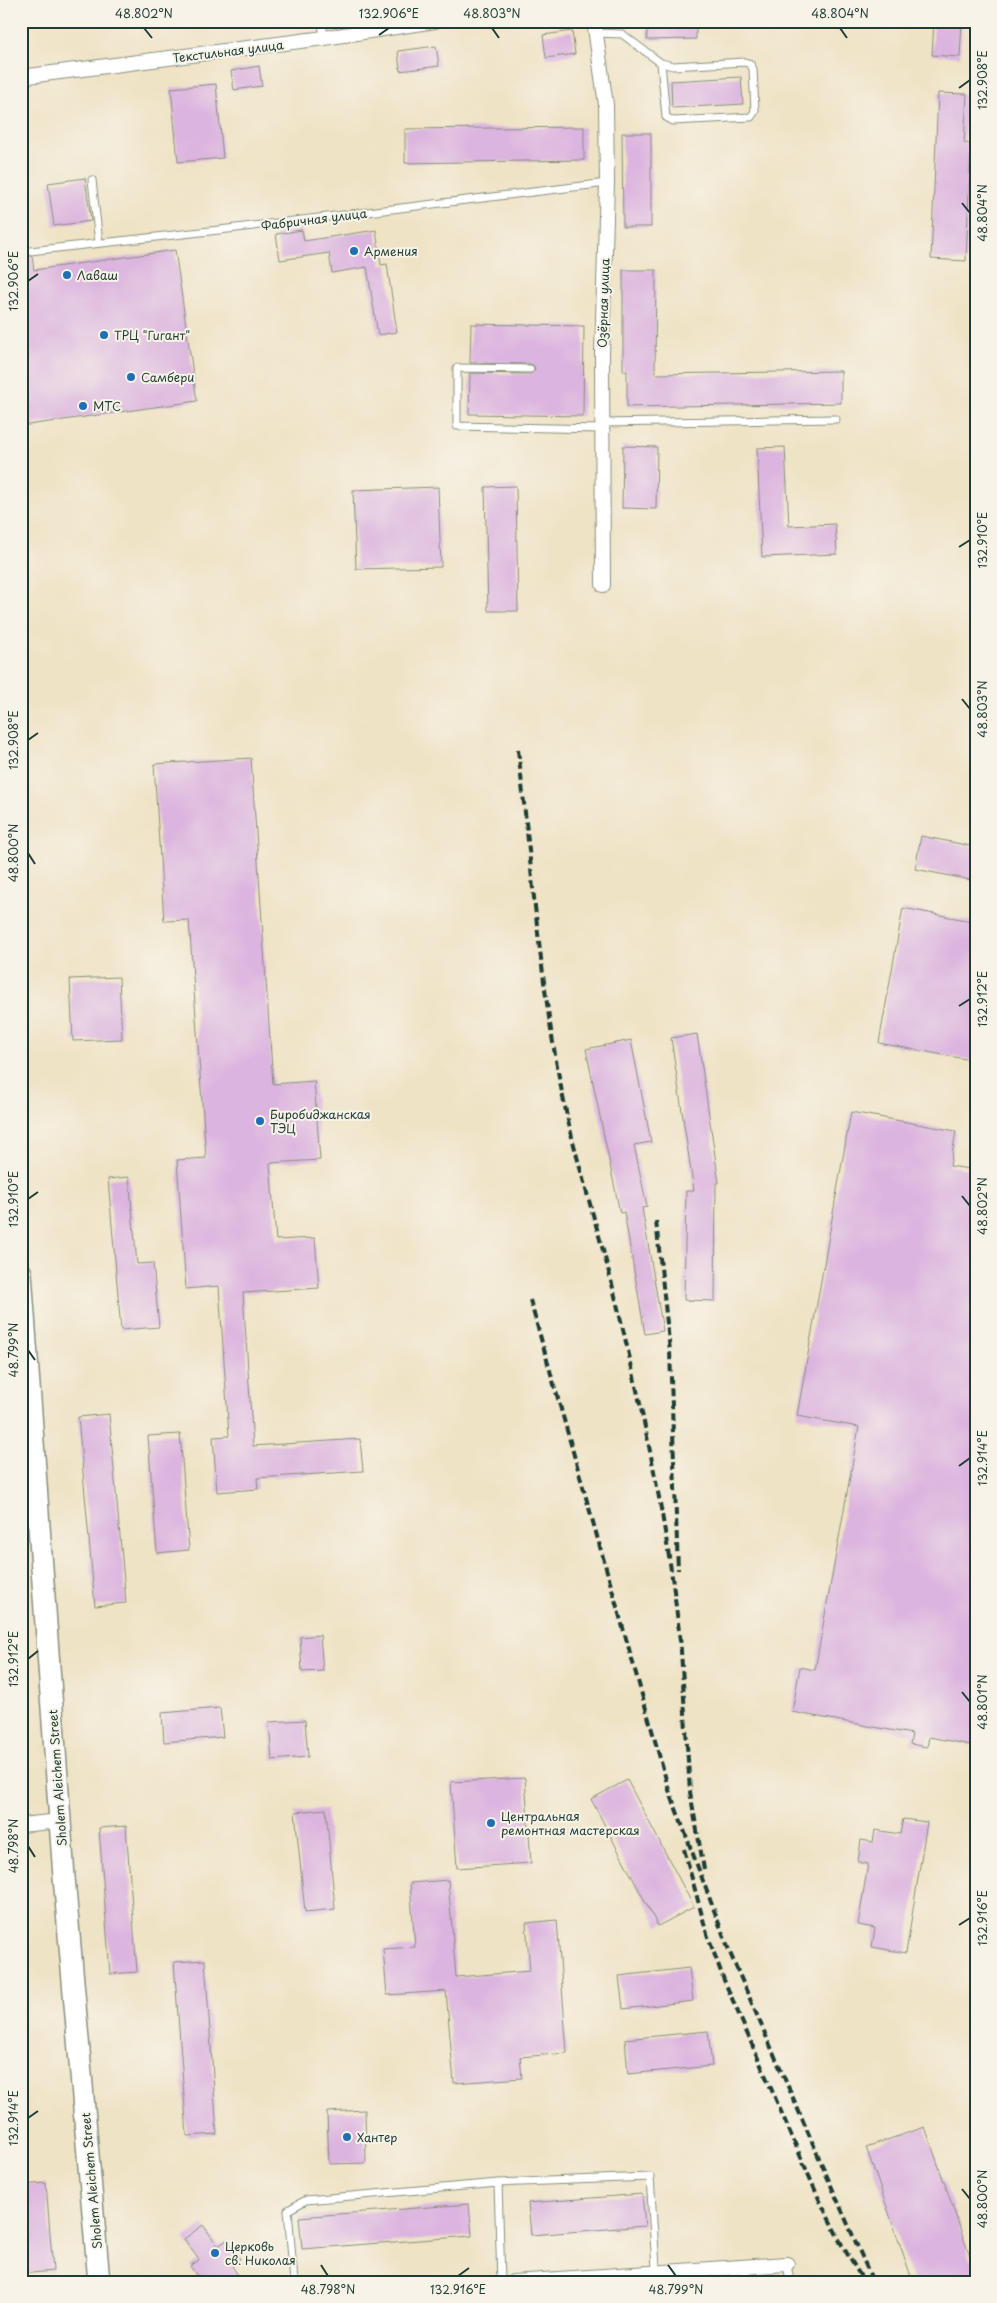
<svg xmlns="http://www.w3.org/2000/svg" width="997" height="2303" viewBox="0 0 997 2303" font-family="'Playpen Sans',sans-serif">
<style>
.building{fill:#dbb4df}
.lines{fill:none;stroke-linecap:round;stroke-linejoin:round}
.lane-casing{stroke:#87907d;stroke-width:9}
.street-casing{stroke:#87907d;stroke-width:16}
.primary-casing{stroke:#87907d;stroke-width:24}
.lane{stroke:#fff;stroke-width:7}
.street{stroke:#fff;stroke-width:14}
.primary{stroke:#fff;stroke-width:21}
.rail{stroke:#1f3d34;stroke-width:4;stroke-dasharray:8 4;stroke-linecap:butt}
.ticks{fill:none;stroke:#1f3d34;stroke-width:2}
.poi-dot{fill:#1f6fb2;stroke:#f7f3e8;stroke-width:2}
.labels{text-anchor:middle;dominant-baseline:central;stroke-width:4;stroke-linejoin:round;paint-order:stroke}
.street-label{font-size:12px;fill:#1f3d34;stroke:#f7f3e8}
.poi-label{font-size:12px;fill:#1f3d34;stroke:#f7f3e8;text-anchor:start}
.neatline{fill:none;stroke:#1f3d34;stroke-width:2}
.ticks-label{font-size:12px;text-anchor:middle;fill:#1f3d34}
</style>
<rect width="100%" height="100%" fill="#f7f3e8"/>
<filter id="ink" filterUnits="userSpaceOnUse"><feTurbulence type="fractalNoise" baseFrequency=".02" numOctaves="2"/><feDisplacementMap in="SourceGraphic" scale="10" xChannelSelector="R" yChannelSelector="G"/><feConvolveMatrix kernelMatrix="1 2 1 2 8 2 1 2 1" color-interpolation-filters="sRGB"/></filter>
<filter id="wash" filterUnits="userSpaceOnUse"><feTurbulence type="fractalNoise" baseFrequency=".0096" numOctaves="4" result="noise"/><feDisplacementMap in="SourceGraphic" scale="20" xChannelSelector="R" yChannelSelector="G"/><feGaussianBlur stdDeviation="1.12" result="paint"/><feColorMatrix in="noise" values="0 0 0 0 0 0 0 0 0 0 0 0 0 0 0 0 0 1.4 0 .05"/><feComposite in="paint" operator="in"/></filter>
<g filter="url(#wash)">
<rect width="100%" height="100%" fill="#efe3c6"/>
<g id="blocks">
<path class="building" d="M647 21H696V39L647 40Z
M934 21H962L960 57 932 55Z
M572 31 575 54 546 58 543 35Z
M436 46 439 66 400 71 398 51Z
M259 66 262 86 234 90 231 71Z
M741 77 743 104 672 108 671 81Z
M216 84 223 158 178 162 171 88Z
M938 93 967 94 964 143 971 144 966 261 931 259Z
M584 127V160L405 163V129Z
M622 133H651V227H623Z
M85 178 91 221 54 226 48 183Z
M302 230 304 241 376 230 381 265 387 264 397 332 378 335 367 267 332 273 329 253 280 260 276 234Z
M175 250 197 401 21 426V257L32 256 34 270Z
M623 270H656L655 374 841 371V403L627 407V371H623Z
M471 324 584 326 583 416 469 414 470 373 530 374 535 370 534 366 530 364 470 363Z
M623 446 657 447 656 509 622 508Z
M785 447 789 526 835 524 837 554 762 557 757 448Z
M516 486 518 611H488L485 487Z
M438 487 441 567 356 569 353 490Z
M251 758 273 1084 314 1081 320 1160 270 1163 276 1240 315 1238 319 1288 243 1293 253 1446 360 1439 363 1471 257 1478 258 1489 217 1492 213 1437 229 1436 219 1286 186 1289 177 1160 206 1158 189 920 164 921 154 764Z
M921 836 976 847V881L915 869Z
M903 908 976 922V1061L879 1043Z
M119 977 122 1039 73 1041 70 979Z
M697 1034 719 1183H716L715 1301 684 1300 686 1191H694L671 1038Z
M631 1040 651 1142 634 1145 647 1207 642 1208 663 1331 645 1334 624 1212 620 1213 586 1049Z
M851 1112 956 1131 950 1166 976 1170V1746L929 1737 927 1747 910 1744 912 1734 792 1712 800 1667 815 1670 859 1427 797 1416Z
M129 1177 137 1264 153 1263 159 1327 121 1330 108 1179Z
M109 1414 126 1603 95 1606 78 1417Z
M180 1434 189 1550 157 1553 148 1436Z
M320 1635 323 1671 302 1672 300 1637Z
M220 1708 223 1737 164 1742 162 1713Z
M305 1720 308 1757 272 1760 269 1722Z
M525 1778 531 1863 457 1868 451 1782Z
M627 1780 694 1907 658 1926 591 1799Z
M326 1809 335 1909 305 1912 295 1812Z
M903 1819 927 1822 906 1953 872 1947 875 1928 858 1925 868 1864 858 1862 861 1840 873 1842 875 1830 900 1834Z
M126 1826 137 1972 110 1974 99 1828Z
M448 1880 456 1977 530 1971 526 1923 557 1920 567 2053 520 2057 522 2078 454 2083 446 1991 387 1995 383 1949 415 1947 410 1883Z
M205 1960 217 2134 187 2136 174 1962Z
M689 1968 693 2001 623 2009 619 1976Z
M708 2031 712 2066 628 2074 625 2039Z
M365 2110 366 2163 329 2164 327 2112Z
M925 2127 976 2274V2282H913L866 2147Z
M46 2183 53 2271 21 2274V2185Z
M642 2194 645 2226 531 2235 528 2203Z
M469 2204 472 2236 302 2249 299 2217Z
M203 2225 218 2246 227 2240 240 2259 232 2266 238 2275 229 2282H201L190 2266 199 2260 184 2239Z"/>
</g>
</g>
<g filter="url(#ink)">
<use href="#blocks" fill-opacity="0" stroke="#87907d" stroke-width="1"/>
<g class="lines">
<g class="lane-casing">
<path id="lane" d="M322 21 324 38
M596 33 622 34 661 63
M745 62 750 64 753 69 755 111 751 117 673 121 666 117 661 63 673 66Z
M92 180 99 243
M21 252 228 229 607 183
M530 369 457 368V426L602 429
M602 423 836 419
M787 2264 790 2282
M294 2282 288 2210 306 2200 498 2183
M501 2282 498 2183 650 2177 657 2282"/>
</g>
<g class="street-casing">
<path id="street" d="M594 21 606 105 607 183 602 354 603 585
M21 77 324 38 435 21
M21 1825 60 1821
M513 2282 787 2264"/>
</g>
<g class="primary-casing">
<path id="primary" d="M21 1273 64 1877 99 2282"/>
</g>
<use href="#lane" class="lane"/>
<use href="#street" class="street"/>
<use href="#primary" class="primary"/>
<path class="rail" d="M518 750C532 867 540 987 564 1102 578 1169 600 1234 616 1300 643 1412 668 1526 680 1641
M656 1221 670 1351 678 1570
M530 1300 669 1790 730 1953 873 2282
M680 1635 690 1792 704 1869
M684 1849 707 1934 724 1980 819 2199 842 2245 864 2282"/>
</g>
</g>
<path class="ticks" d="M144 28 152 38M492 28 499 38M840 28 847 38M379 35 389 28M959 88 970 80M962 203 970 213M28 281 38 274M959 547 970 540M962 699 970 709M28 740 38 733M28 853 35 864M959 1006 970 999M962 1196 970 1206M28 1199 38 1192M28 1350 35 1360M959 1466 970 1458M28 1659 38 1651M962 1692 970 1702M28 1846 35 1857M959 1925 970 1918M28 2118 38 2111M962 2189 970 2199M321 2265 328 2276M668 2265 676 2276M458 2276 469 2268"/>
<g class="poi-dot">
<circle cx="354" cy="251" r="5"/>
<circle cx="67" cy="275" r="5"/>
<circle cx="104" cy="335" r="5"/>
<circle cx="131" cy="377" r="5"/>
<circle cx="83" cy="406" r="5"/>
<circle cx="260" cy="1121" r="5"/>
<circle cx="491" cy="1823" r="5"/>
<circle cx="347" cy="2137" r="5"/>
<circle cx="215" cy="2253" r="5"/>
</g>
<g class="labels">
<g class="street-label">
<text transform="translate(228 51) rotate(-7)">Текстильная улица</text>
<text transform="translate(314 219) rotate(-7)">Фабричная улица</text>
<text transform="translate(603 303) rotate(-88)">Озёрная улица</text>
<text transform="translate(57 1778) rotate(-94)">Sholem Aleichem Street</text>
<text transform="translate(91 2181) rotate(-95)">Sholem Aleichem Street</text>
</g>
<g class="poi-label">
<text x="364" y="251">Армения</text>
<text x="77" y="275">Лаваш</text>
<text x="114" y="335">ТРЦ "Гигант"</text>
<text x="141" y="377">Самбери</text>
<text x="93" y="406">МТС</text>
<text x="270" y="1114">Биробиджанская<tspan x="270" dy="14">ТЭЦ</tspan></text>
<text x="501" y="1816">Центральная<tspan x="501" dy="14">ремонтная мастерская</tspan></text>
<text x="357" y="2137">Хантер</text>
<text x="225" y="2246">Церковь<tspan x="225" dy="14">св. Николая</tspan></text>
</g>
</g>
<rect width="997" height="2303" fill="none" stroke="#f7f3e8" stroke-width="55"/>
<rect x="28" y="28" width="942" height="2248" class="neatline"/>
<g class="ticks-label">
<text x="144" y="18">48.802°N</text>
<text x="389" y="18">132.906°E</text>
<text x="492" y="18">48.803°N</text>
<text x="840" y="18">48.804°N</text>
<text transform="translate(983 80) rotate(-90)" y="4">132.908°E</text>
<text transform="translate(983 213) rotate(-90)" y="4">48.804°N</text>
<text transform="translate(14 281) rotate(-90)" y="4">132.906°E</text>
<text transform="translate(983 540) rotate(-90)" y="4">132.910°E</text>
<text transform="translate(983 709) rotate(-90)" y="4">48.803°N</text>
<text transform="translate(14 740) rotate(-90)" y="4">132.908°E</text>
<text transform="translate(14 853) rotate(-90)" y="4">48.800°N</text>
<text transform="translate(983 999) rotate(-90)" y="4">132.912°E</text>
<text transform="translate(14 1199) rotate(-90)" y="4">132.910°E</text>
<text transform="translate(983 1206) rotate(-90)" y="4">48.802°N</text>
<text transform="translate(14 1350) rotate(-90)" y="4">48.799°N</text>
<text transform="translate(983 1458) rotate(-90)" y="4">132.914°E</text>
<text transform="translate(14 1659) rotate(-90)" y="4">132.912°E</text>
<text transform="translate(983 1702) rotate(-90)" y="4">48.801°N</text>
<text transform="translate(14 1846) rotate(-90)" y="4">48.798°N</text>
<text transform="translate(983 1918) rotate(-90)" y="4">132.916°E</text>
<text transform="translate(14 2118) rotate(-90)" y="4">132.914°E</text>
<text transform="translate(983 2199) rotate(-90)" y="4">48.800°N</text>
<text x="328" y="2294">48.798°N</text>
<text x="458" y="2294">132.916°E</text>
<text x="676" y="2294">48.799°N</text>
</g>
</svg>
